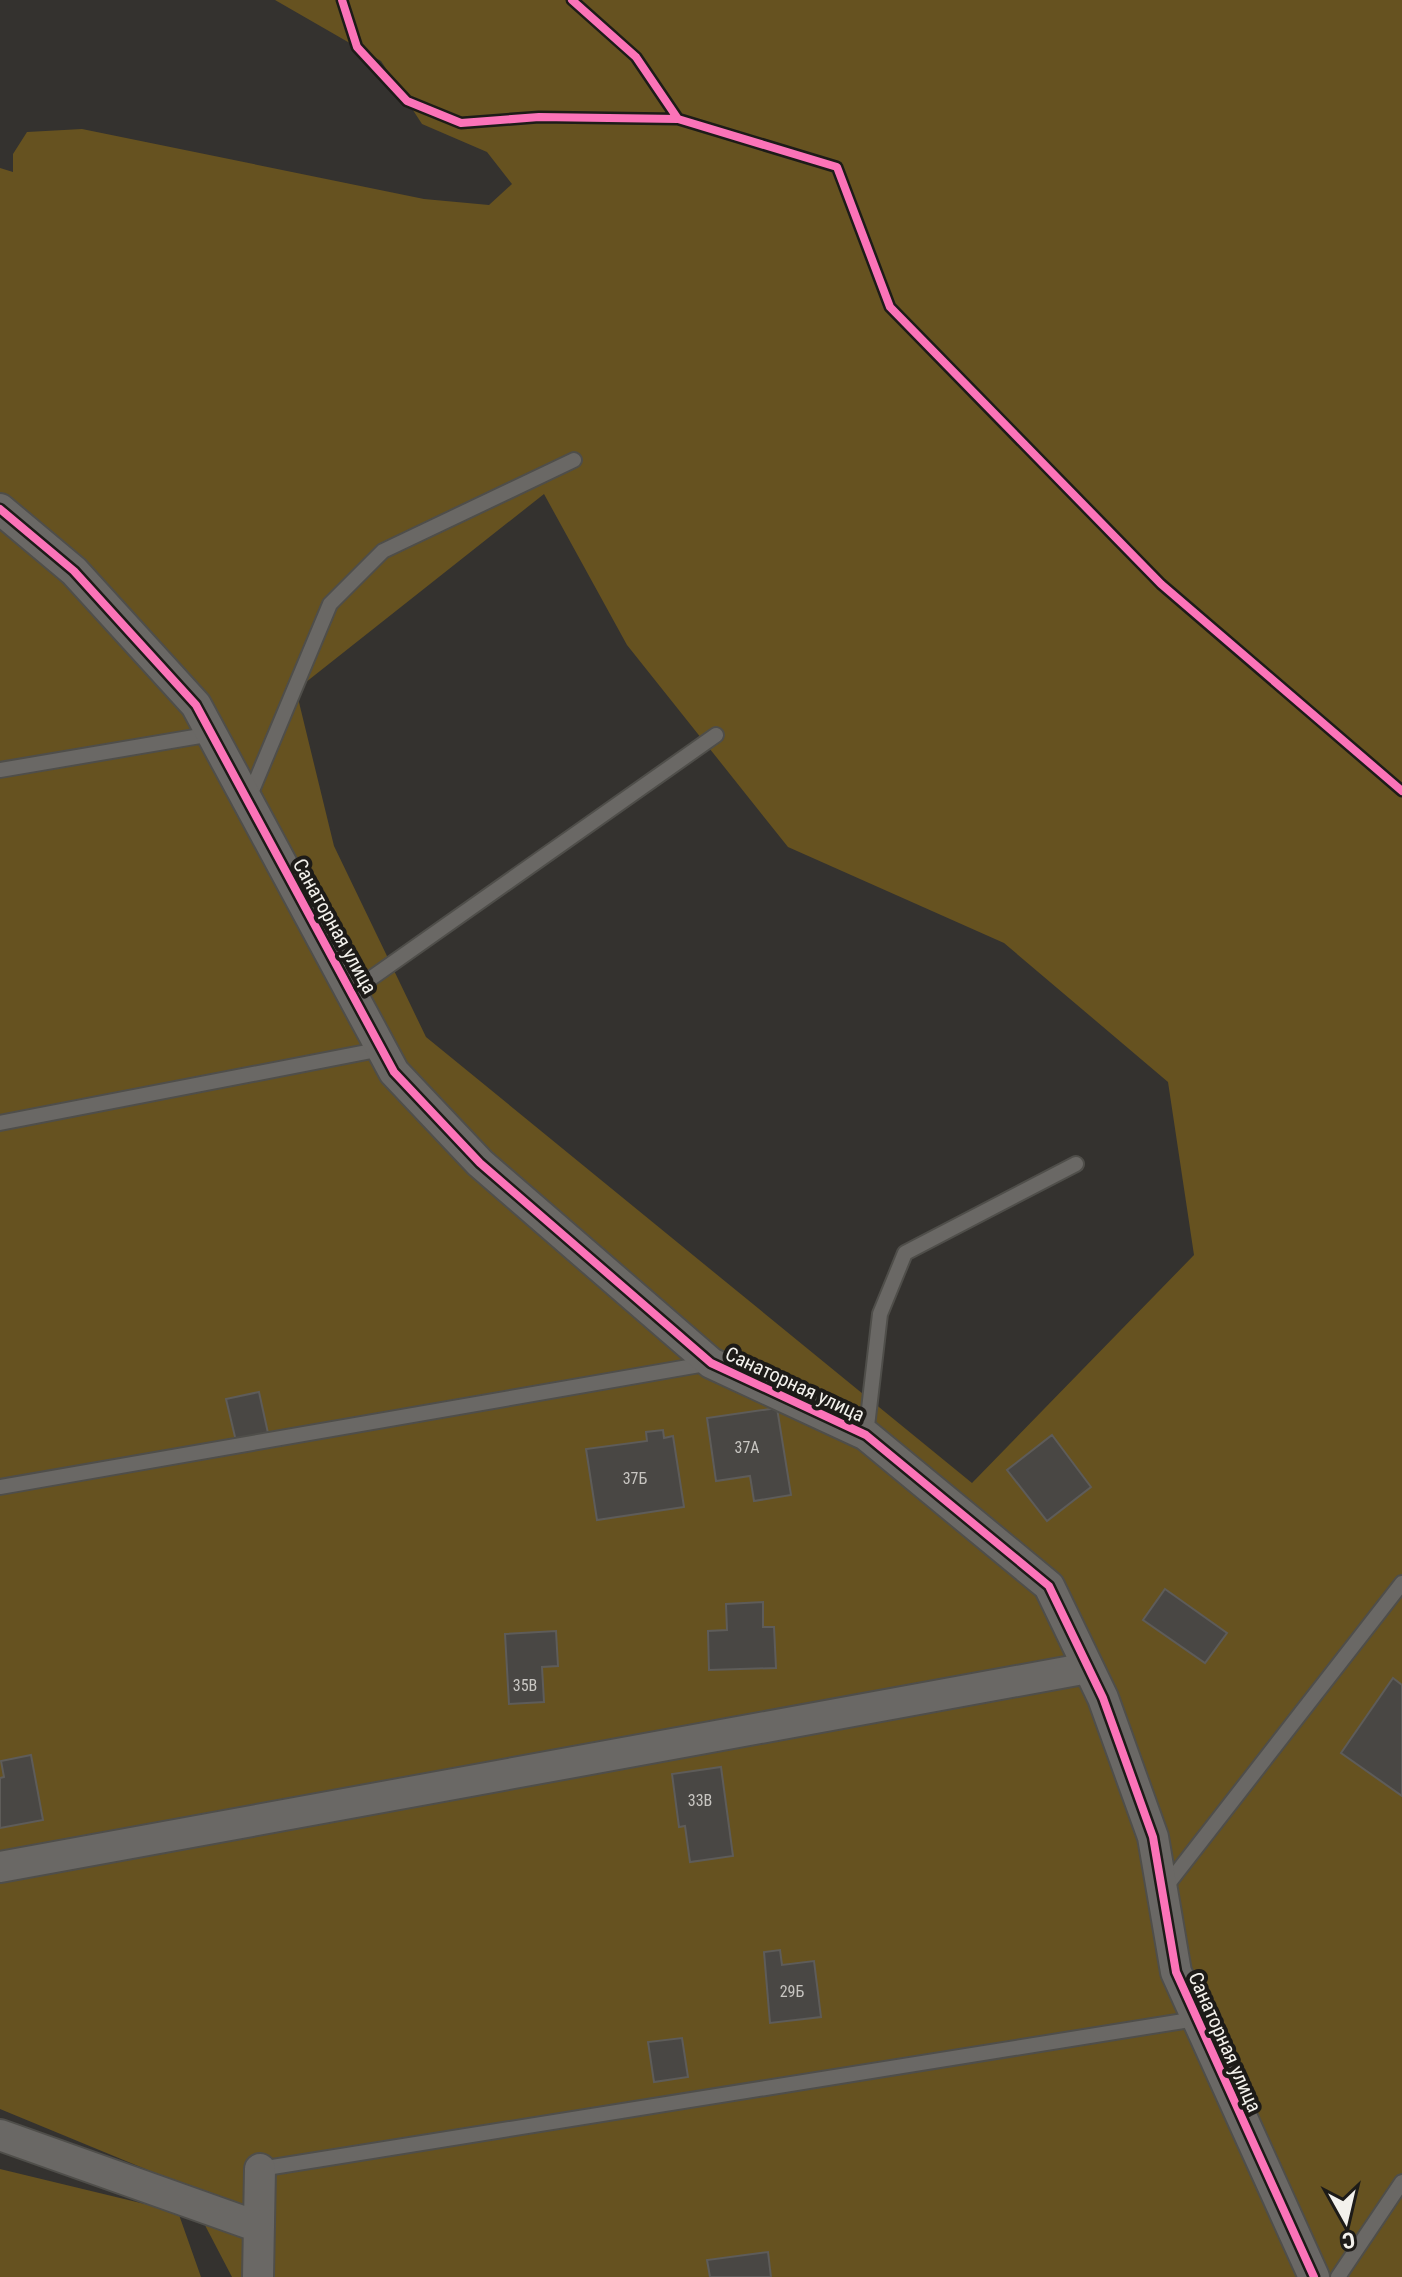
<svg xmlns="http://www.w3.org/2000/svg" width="1402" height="2277" viewBox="0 0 1402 2277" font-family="'Roboto Condensed',sans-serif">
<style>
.green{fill:#665220;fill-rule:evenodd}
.building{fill:#494744;stroke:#5e5c59;stroke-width:2}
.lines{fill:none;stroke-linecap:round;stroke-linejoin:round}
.service-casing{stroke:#4f4e4a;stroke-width:18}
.minor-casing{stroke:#4f4e4a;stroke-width:34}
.service{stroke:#6a6865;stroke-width:14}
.minor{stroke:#6a6865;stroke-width:30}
.cycleway-casing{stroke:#1d1b18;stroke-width:13}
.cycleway{stroke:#fb73b8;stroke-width:8}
.labels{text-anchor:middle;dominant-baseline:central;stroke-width:8;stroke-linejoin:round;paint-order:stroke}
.number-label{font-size:16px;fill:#c8c6c2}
.street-label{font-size:20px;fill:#f3f1ec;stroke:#1d1b18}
</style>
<rect width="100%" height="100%" fill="#34322f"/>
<path class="green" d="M275 0H1402V2277H232L184 2185 0 2109V168L13 172V154L27 132 82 129 424 199 489 205 512 184 487 152 422 124 381 61ZM544 494 627 645 788 847 1004 943 1168 1082 1194 1255 972 1483 426 1037 334 846 296 690Z
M0 2169 178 2212 201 2277H0Z"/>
<path class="building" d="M259 1392 268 1433 236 1441 226 1399Z
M777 1408 791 1495 754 1501 750 1476 716 1481 707 1418Z
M663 1430 664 1438 673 1436 684 1507 597 1520 586 1449 647 1441 646 1432Z
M1052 1435 1091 1487 1047 1521 1007 1470Z
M1165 1589 1227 1633 1205 1663 1143 1620Z
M763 1602V1627H774L776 1668 709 1670 708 1631 727 1630 726 1604Z
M556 1631 558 1666 542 1667 544 1702 509 1704 505 1634Z
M1393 1678 1402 1685V1796L1341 1753Z
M31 1755 43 1820 0 1828V1778L4 1777 1 1761Z
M721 1767 733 1856 690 1862 685 1826 679 1827 672 1774Z
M780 1950 782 1965 814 1961 821 2017 770 2023 764 1952Z
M682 2038 688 2077 654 2082 648 2042Z
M768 2252 771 2277H710L707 2260Z"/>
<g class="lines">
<g class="service-casing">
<path id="service" d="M0 770 212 734
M248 800 330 604 383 551 574 460
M353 991 716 735
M0 1123 382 1049
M866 1435 880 1314 905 1253 1076 1164
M0 1487 711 1363
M1164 1889 1402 1583
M260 2169 1196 2019
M1338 2277 1402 2182"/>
</g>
<g class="minor-casing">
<path id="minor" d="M0 509 74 571 196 705 394 1072 480 1163 711 1363 866 1435 1049 1586 1103 1698 1153 1837 1176 1972 1314 2277
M0 1867 1088 1668
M0 2135 259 2227
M258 2277 260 2169"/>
</g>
<use href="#service" class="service"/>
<use href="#minor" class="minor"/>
<g class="cycleway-casing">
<path id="cycleway" d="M342 0 357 47 407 101 461 123 539 117 678 119
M572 0 636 57 678 119 837 167 890 307 1161 584 1402 791
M0 509 74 571 196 705 394 1072 480 1163 711 1363 866 1435 1049 1586 1103 1698 1153 1837 1176 1972 1314 2277"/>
</g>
<use href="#cycleway" class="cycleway"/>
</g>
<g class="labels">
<g class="number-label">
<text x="747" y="1447">37А</text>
<text x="635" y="1478">37Б</text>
<text x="525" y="1685">35В</text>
<text x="700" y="1800">33В</text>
<text x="792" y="1991">29Б</text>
</g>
<g class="street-label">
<text transform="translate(335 926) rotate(61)">Санаторная улица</text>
<text transform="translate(795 1384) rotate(25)">Санаторная улица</text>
<text transform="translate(1225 2042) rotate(66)">Санаторная улица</text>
</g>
</g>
<g transform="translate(1346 2221) rotate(172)" stroke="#1d1b18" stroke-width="6" paint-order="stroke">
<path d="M0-6L14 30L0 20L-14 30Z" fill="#f3f1ec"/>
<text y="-12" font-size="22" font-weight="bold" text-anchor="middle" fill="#f3f1ec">С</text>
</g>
</svg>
